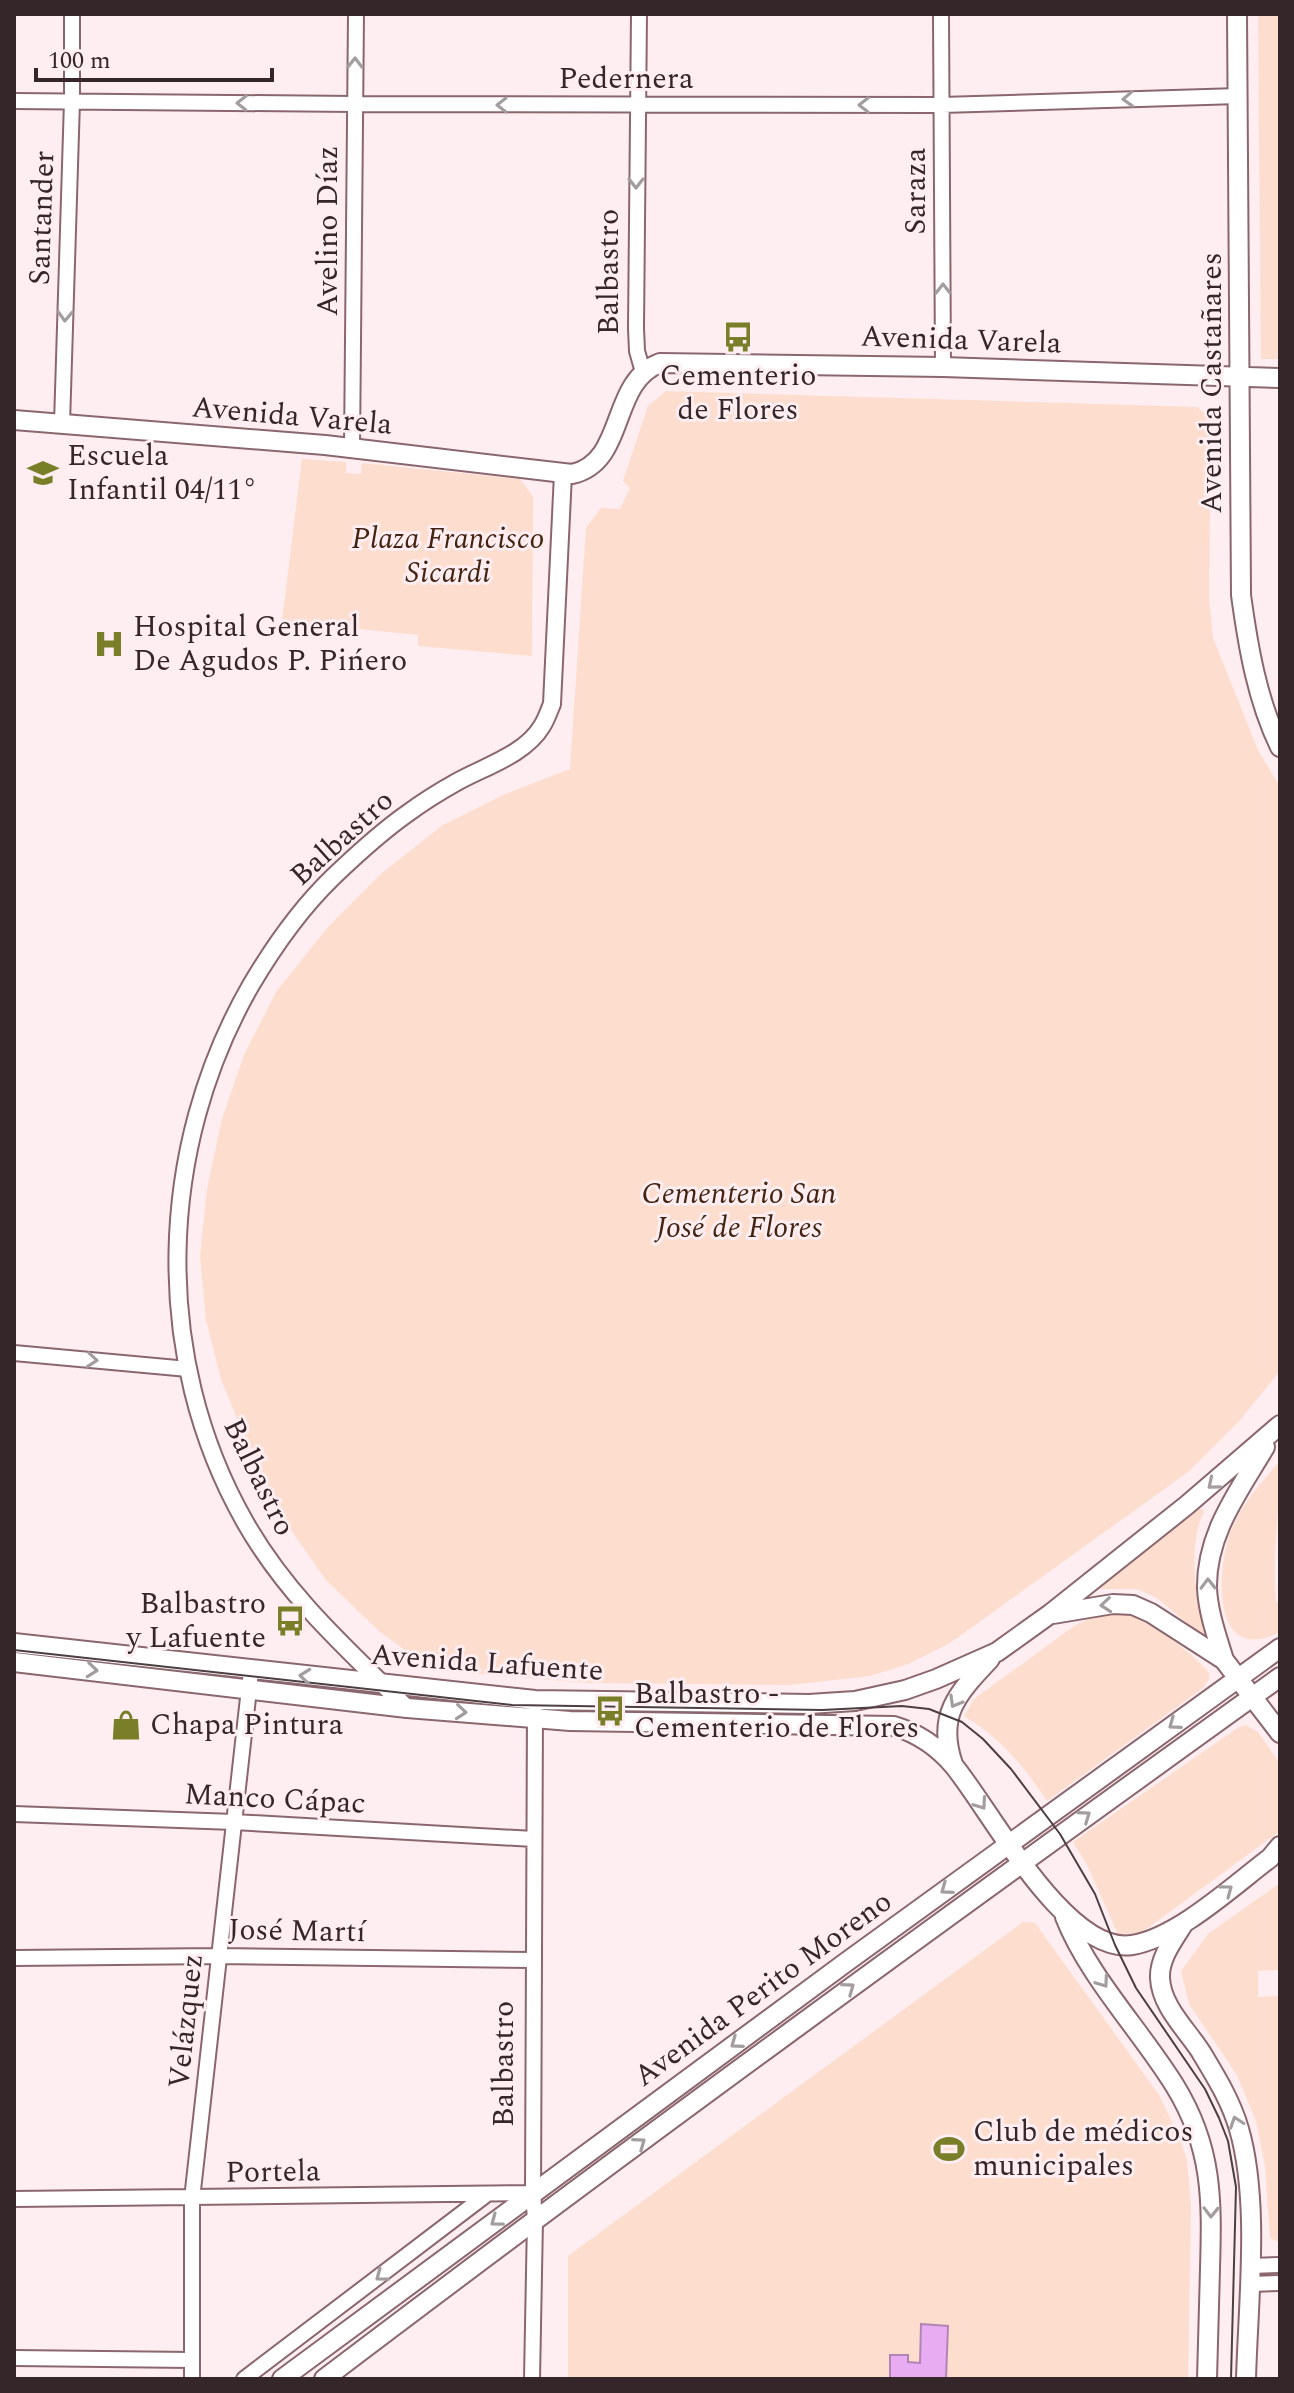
<svg xmlns="http://www.w3.org/2000/svg" width="1294" height="2393" viewBox="0 0 1294 2393" font-family="Spectral,serif">
<style>
.green{fill:#fdddce}
.water{fill:#e8acf2;stroke:#b284b6;stroke-width:2}
.lines{fill:none;stroke-linecap:round;stroke-linejoin:round}
.minor-casing{stroke:#8a676e;stroke-width:18}
.tertiary-casing{stroke:#8a676e;stroke-width:20}
.secondary-casing{stroke:#8a676e;stroke-width:22}
.minor{stroke:#fff;stroke-width:14}
.tertiary{stroke:#fff;stroke-width:16}
.secondary{stroke:#fff;stroke-width:18}
.tram{stroke:#4d3e41;stroke-width:2}
.oneway{stroke:#a49d9f}
.labels{text-anchor:middle;dominant-baseline:central;stroke-width:6;stroke-linejoin:round;paint-order:stroke}
.street-label{font-size:30px;fill:#352629;stroke:#feeef1}
.poi-label{font-size:30px;fill:#352629;stroke:#feeef1;text-anchor:start}
.park-label{font-size:30px;font-style:italic;fill:#442311;stroke:#feeef1}
</style>
<rect width="100%" height="100%" fill="#feeef1"/>
<path class="green" d="M1258 14H1280V359H1261Z
M666 391 1197 407 1211 419 1209 598 1213 638 1258 750 1280 787V1371L1240 1420 1188 1472 950 1643 908 1664 870 1676 789 1685 587 1683 433 1670 380 1632 326 1580 286 1523 238 1421 221 1379 206 1320 200 1256 207 1189 222 1119 244 1055 276 992 328 927 382 873 443 825 503 795 570 769 586 528 601 508 620 509 630 488 623 481 648 406Z
M302 459 346 462V473L361 474 362 463 520 479 533 497 532 656 418 646V635L282 621Z
M1280 1461C1280 1508 1272 1554 1276 1602L1280 1604V1632C1211 1667 1216 1570 1231 1531 1241 1505 1262 1482 1280 1461Z
M1198 1509H1202L1204 1512C1188 1541 1194 1604 1207 1634L1204 1637 1157 1598 1137 1589H1095Z
M1121 1612C1147 1620 1192 1651 1209 1673V1680L1203 1688 1047 1801C1024 1766 1001 1738 964 1716L974 1699 1077 1624 1105 1613Z
M1246 1725 1258 1732 1280 1764V1831L1141 1933 1118 1934 1087 1865 1073 1842 1239 1727Z
M1280 1883V1970L1258 1971V1997L1280 1996V2243L1270 2238 1265 2166 1256 2121 1237 2075 1189 2004 1181 1971 1208 1934Z
M1023 1922 1035 1923 1159 2095 1180 2139 1187 2160 1191 2206 1188 2379H568V2256Z"/>
<path class="water" d="M921 2324 948 2326 946 2379H890V2355H908V2362L920 2363Z"/>
<g class="lines">
<g class="minor-casing">
<path id="minor" d="M639 14 636 328 637 351 643 372
M941 14 943 367
M14 101 354 104 942 105 1239 96
M62 424 72 101V14
M352 449 356 14
M14 1353 188 1369
M14 1814 234 1822 534 1839
M14 1958 219 1956 532 1960
M14 2199 533 2193
M1250 2266 1280 2265
M1249 2284 1280 2283
M14 2358 192 2360
M192 2379V2199L251 1671
M244 2379 486 2195
M532 2379 535 2220 533 2193 535 1712"/>
</g>
<g class="tertiary-casing">
<path id="tertiary" d="M407 1708C347 1649 287 1596 245 1522 151 1357 157 1148 251 985 274 946 301 908 333 877 357 854 381 832 408 813 423 802 439 792 455 783 483 767 525 755 542 726 546 720 549 711 552 704L563 474"/>
</g>
<g class="secondary-casing">
<path id="secondary" d="M1237 14 1241 595C1248 646 1257 700 1280 747
M14 420 325 445 572 474C627 462 609 382 660 363L943 367 1280 378
M1053 1614 1113 1604 1133 1605 1151 1613 1224 1660 1280 1733
M14 1643 535 1700 809 1704 855 1701 905 1690 936 1679 997 1652 1050 1614 1187 1505 1280 1425
M1224 1660C1217 1637 1208 1612 1207 1588 1206 1534 1239 1491 1265 1447
M14 1662 407 1708 570 1721 894 1726C917 1733 938 1747 954 1766 991 1811 1066 1955 1132 1945 1177 1938 1233 1886 1270 1858L1280 1846
M953 1764C936 1715 958 1693 990 1659
M1065 1917C1088 1976 1141 2031 1175 2086 1213 2148 1212 2200 1210 2269 1209 2306 1208 2342 1207 2379
M1184 1923C1174 1939 1159 1958 1160 1978 1161 2006 1187 2030 1201 2052 1216 2077 1231 2101 1239 2129 1260 2201 1248 2303 1246 2379
M282 2379 845 1963 1280 1648
M324 2379C639 2140 959 1908 1280 1677"/>
</g>
<use href="#minor" class="minor"/>
<use href="#tertiary" class="tertiary"/>
<use href="#secondary" class="secondary"/>
<path class="tram" d="M14 1650 512 1705 822 1710 902 1706 929 1709 962 1722 983 1739 1011 1769 1060 1834 1095 1894 1115 1945 1136 1988 1205 2089 1219 2118 1228 2141 1236 2187 1231 2379"/>
</g>
<defs><path id="oneway-chevron" d="M-2-3.5L2.5 0L-2 3.5" fill="none" stroke-width="1.6" stroke-linecap="round" stroke-linejoin="round" transform="scale(2)"/></defs>
<g class="oneway">
<use href="#oneway-chevron" transform="translate(355 63) rotate(-89)"/>
<use href="#oneway-chevron" transform="translate(1128 99) rotate(178)"/>
<use href="#oneway-chevron" transform="translate(242 103) rotate(-179)"/>
<use href="#oneway-chevron" transform="translate(502 105) rotate(-180)"/>
<use href="#oneway-chevron" transform="translate(864 105) rotate(180)"/>
<use href="#oneway-chevron" transform="translate(636 183) rotate(90)"/>
<use href="#oneway-chevron" transform="translate(943 289) rotate(-90)"/>
<use href="#oneway-chevron" transform="translate(65 316) rotate(92)"/>
<use href="#oneway-chevron" transform="translate(92 1360) rotate(5)"/>
<use href="#oneway-chevron" transform="translate(1213 1484) rotate(140)"/>
<use href="#oneway-chevron" transform="translate(1208 1584) rotate(-91)"/>
<use href="#oneway-chevron" transform="translate(1106 1605) rotate(175)"/>
<use href="#oneway-chevron" transform="translate(92 1670) rotate(6)"/>
<use href="#oneway-chevron" transform="translate(305 1676) rotate(-174)"/>
<use href="#oneway-chevron" transform="translate(955 1702) rotate(120)"/>
<use href="#oneway-chevron" transform="translate(461 1712) rotate(5)"/>
<use href="#oneway-chevron" transform="translate(1174 1724) rotate(144)"/>
<use href="#oneway-chevron" transform="translate(981 1804) rotate(55)"/>
<use href="#oneway-chevron" transform="translate(1085 1816) rotate(-35)"/>
<use href="#oneway-chevron" transform="translate(946 1889) rotate(144)"/>
<use href="#oneway-chevron" transform="translate(1227 1890) rotate(-37)"/>
<use href="#oneway-chevron" transform="translate(1103 1982) rotate(55)"/>
<use href="#oneway-chevron" transform="translate(849 1988) rotate(-36)"/>
<use href="#oneway-chevron" transform="translate(736 2043) rotate(144)"/>
<use href="#oneway-chevron" transform="translate(1236 2122) rotate(-109)"/>
<use href="#oneway-chevron" transform="translate(640 2143) rotate(-36)"/>
<use href="#oneway-chevron" transform="translate(1211 2212) rotate(91)"/>
<use href="#oneway-chevron" transform="translate(496 2221) rotate(143)"/>
<use href="#oneway-chevron" transform="translate(381 2276) rotate(143)"/>
</g>
<defs>
<g id="bus-bare" transform="scale(2.4)"><path d="M-5-6H5V4H4V6H2V4H-2V6H-4V4H-5ZM-3.5-4V0h7V-4ZM-3.5 1.2v1.5H-2V1.2ZM2 1.2v1.5H3.5V1.2Z" fill="#797e29" stroke="#feeef1" stroke-width="2.5" paint-order="stroke"/></g>
<g id="school-bare" transform="scale(2.4)"><path d="M0-5L7-2L0 1L-7-2ZM-4 1L0 2.5L4 1V4Q0 6-4 4Z" fill="#797e29" stroke="#feeef1" stroke-width="2.5" paint-order="stroke"/></g>
<g id="hospital-bare" transform="scale(2.4)"><path d="M-5-5h3v3.5h4V-5h3V5h-3V1.5h-4V5h-3Z" fill="#797e29" stroke="#feeef1" stroke-width="2.5" paint-order="stroke"/></g>
<g id="shop-bare" transform="scale(2.4)"><path d="M-5-2.5h2.3a2.7 3.5 0 0 1 5.4 0H5L5.5 6h-11ZM-1.5-2.5h3a1.5 2.3 0 0 0-3 0Z" fill="#797e29" stroke="#feeef1" stroke-width="2.5" paint-order="stroke"/></g>
<g id="stadium-bare" transform="scale(2.4)"><path d="M0-5a6.5 5 0 1 0 0 10a6.5 5 0 1 0 0-10ZM-3.5-1.8h7v3.6h-7Z" fill="#797e29" stroke="#feeef1" stroke-width="2.5" paint-order="stroke"/></g>
</defs>
<g fill-rule="evenodd">
<use href="#bus-bare" x="738" y="337"/>
<use href="#school-bare" x="43" y="473"/>
<use href="#hospital-bare" x="109" y="644"/>
<use href="#bus-bare" x="290" y="1621"/>
<use href="#bus-bare" x="610" y="1711"/>
<use href="#shop-bare" x="126" y="1725"/>
<use href="#stadium-bare" x="949" y="2149"/>
</g>
<g class="labels">
<g class="street-label">
<text x="626" y="79">Pedernera</text>
<text transform="translate(916 191) rotate(-90)">Saraza</text>
<text transform="translate(42 218) rotate(-88)">Santander</text>
<text transform="translate(328 231) rotate(-90)">Avelino Díaz</text>
<text transform="translate(609 272) rotate(-90)">Balbastro</text>
<text transform="translate(961 340) rotate(2)">Avenida Varela</text>
<text transform="translate(1212 383) rotate(-90)">Avenida Castañares</text>
<text transform="translate(292 416) rotate(5)">Avenida Varela</text>
<text transform="translate(342 838) rotate(-42)">Balbastro</text>
<text transform="translate(259 1477) rotate(64)">Balbastro</text>
<text transform="translate(487 1663) rotate(4)">Avenida Lafuente</text>
<text transform="translate(275 1799) rotate(3)">Manco Cápac</text>
<text transform="translate(297 1931) rotate(1)">José Martí</text>
<text transform="translate(763 1989) rotate(-36)">Avenida Perito Moreno</text>
<text transform="translate(186 2021) rotate(-84)">Velázquez</text>
<text transform="translate(504 2064) rotate(-90)">Balbastro</text>
<text transform="translate(273 2172) rotate(-1)">Portela</text>
</g>
<g class="poi-label">
<text x="738" y="376" text-anchor="middle">Cementerio<tspan x="738" dy="34">de Flores</tspan></text>
<text x="67" y="456">Escuela<tspan x="67" dy="34">Infantil 04/11°</tspan></text>
<text x="133" y="627">Hospital General<tspan x="133" dy="34">De Agudos P. Pińero</tspan></text>
<text x="266" y="1604" text-anchor="end">Balbastro<tspan x="266" dy="34">y Lafuente</tspan></text>
<text x="634" y="1694">Balbastro -<tspan x="634" dy="34">Cementerio de Flores</tspan></text>
<text x="150" y="1725">Chapa Pintura</text>
<text x="973" y="2132">Club de médicos<tspan x="973" dy="34">municipales</tspan></text>
</g>
<g class="park-label">
<text x="448" y="539">Plaza Francisco<tspan x="448" dy="34">Sicardi</tspan></text>
<text x="739" y="1194">Cementerio San<tspan x="739" dy="34">José de Flores</tspan></text>
</g>
</g>
<rect width="1294" height="2393" fill="none" stroke="#352629" stroke-width="32"/>
<path d="M36 68v12h236v-12" fill="none" stroke="#352629" stroke-width="4"/>
<text x="48" y="68" font-size="24" fill="#352629" stroke="#feeef1" stroke-width="6" paint-order="stroke">100 m</text>
</svg>
